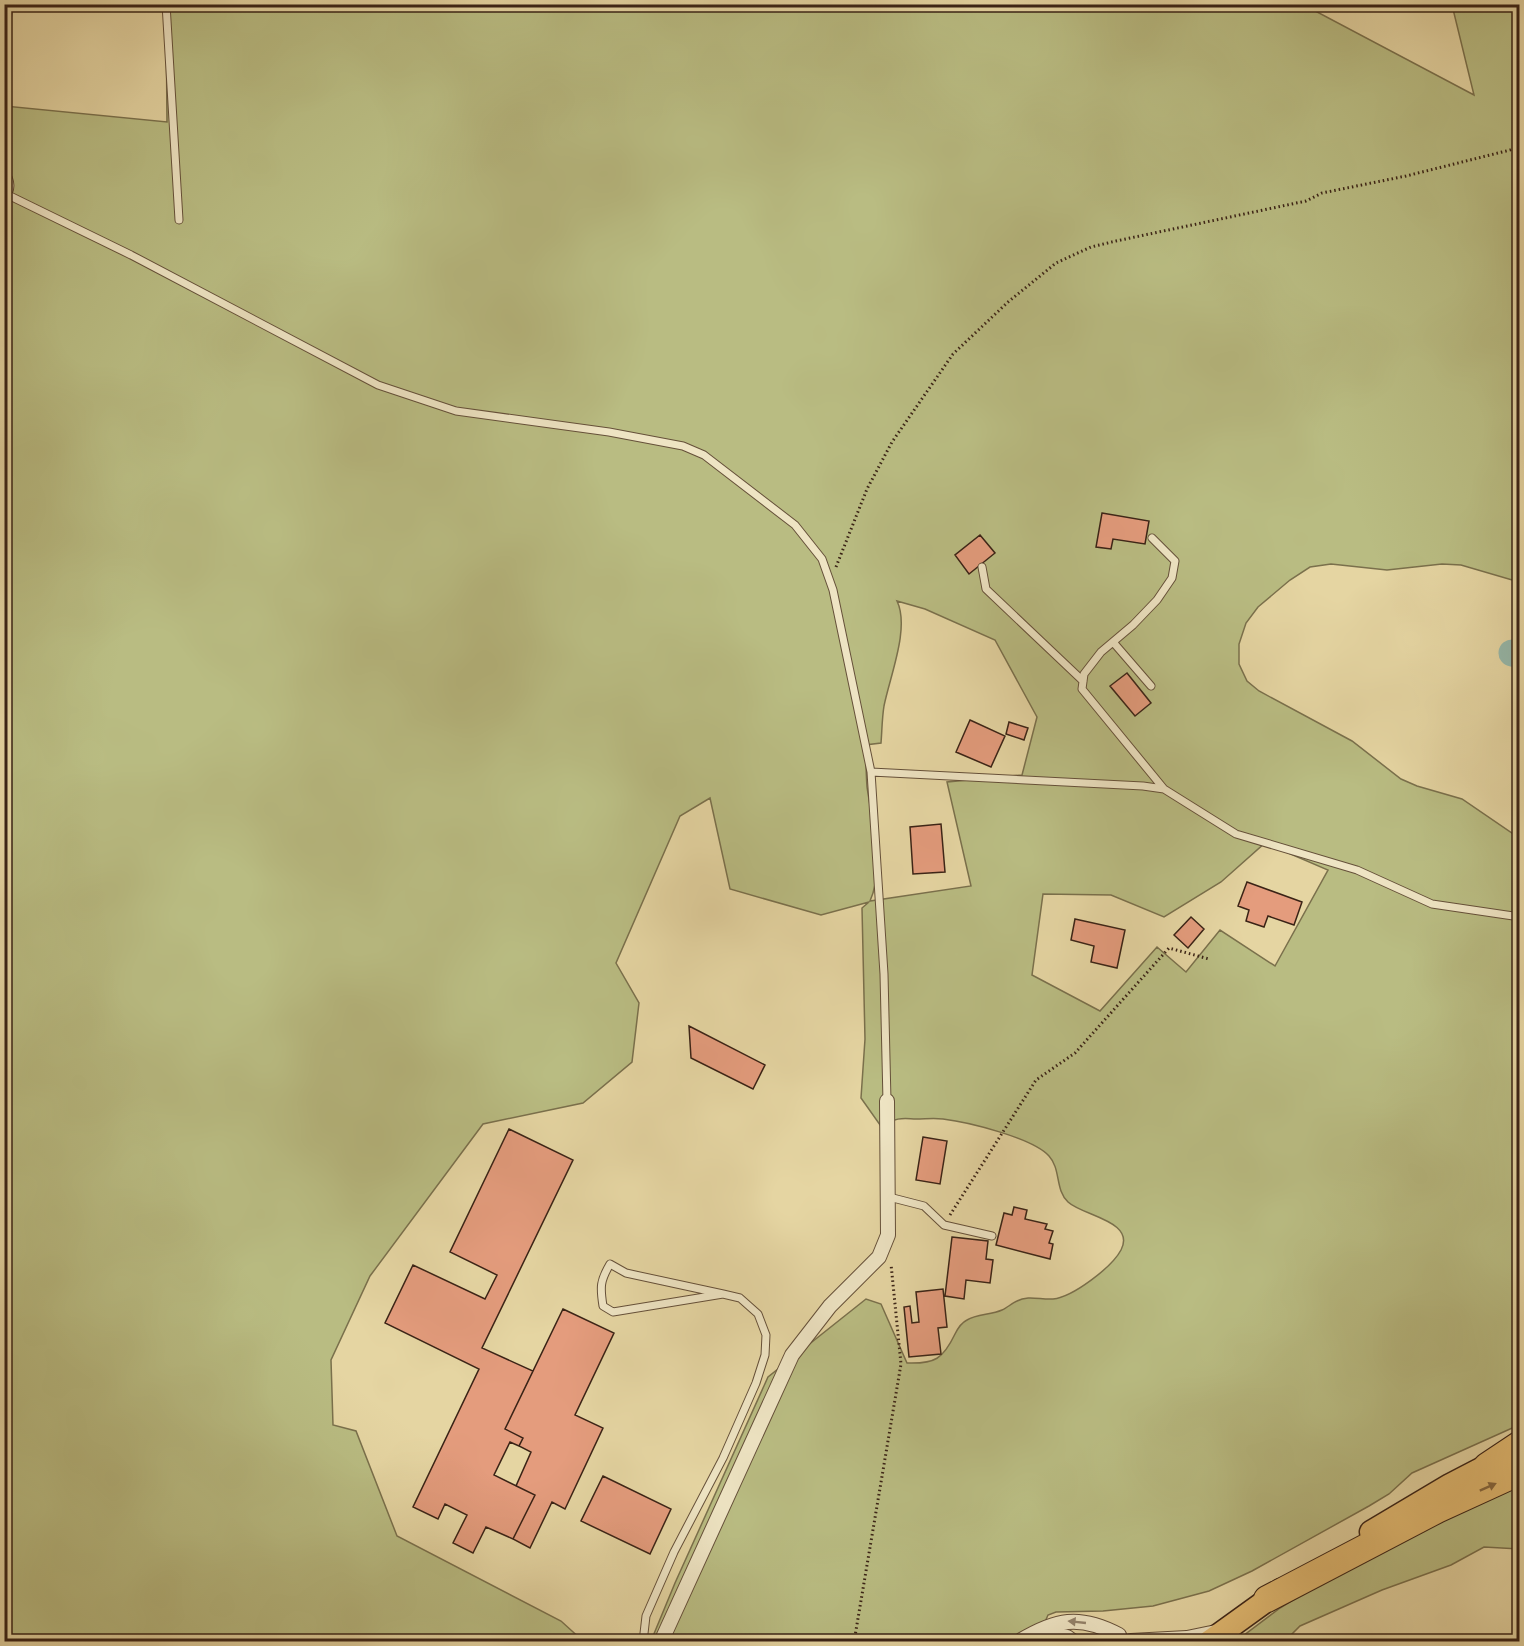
<svg xmlns="http://www.w3.org/2000/svg" width="1524" height="1646" viewBox="0 0 1524 1646" font-family="'IM FELL DW Pica',serif">
<style>
.green{fill:#b9bc82;stroke:#7a704c;stroke-width:1.5;fill-rule:evenodd}
.lines{fill:none;stroke-linecap:round;stroke-linejoin:round}
.river{stroke:#96b8aa;stroke-width:27}
.building{fill:#e49c7d;stroke:#3a2316;stroke-width:1.5}
.lane-casing{stroke:#655039;stroke-width:9}
.street-casing{stroke:#655039;stroke-width:16}
.primary-casing{stroke:#3a2316;stroke-width:25}
.highway-casing{stroke:#3a2316;stroke-width:28}
.path{stroke:#3a2316;stroke-width:3;stroke-dasharray:1.5 3;stroke-linecap:butt}
.lane{stroke:#eee4c3;stroke-width:7}
.street{stroke:#eee4c3;stroke-width:14}
.primary{stroke:#e2ba71;stroke-width:22}
.highway{stroke:#e2ba71;stroke-width:26}
.oneway{fill:#86673f}
.oneway2{fill:#94846c}
</style>
<rect width="100%" height="100%" fill="#e5d5a2"/>
<filter id="stains"><feTurbulence type="fractalNoise" baseFrequency=".00333" numOctaves="4"/><feColorMatrix values="0 0 0 0 .2 0 0 0 0 .09 0 0 0 0 .02 0 0 0 .5 -.17"/></filter>
<radialGradient id="worn" r=".72"><stop offset=".6" stop-color="#630" stop-opacity="0"/><stop offset="1" stop-color="#630" stop-opacity=".3"/></radialGradient>
<path class="green" d="M166 5H1304L1474 95 1452 5H1519V582L1461 565 1442 564 1387 570 1331 564 1310 567 1290 580 1258 607 1246 623 1239 644V664L1247 681 1259 691 1352 741 1401 779 1417 786 1462 799 1519 838V1425L1412 1473 1389 1494 1369 1506 1252 1571 1209 1591 1153 1606 1103 1611 1056 1612 1048 1615 1045 1622 1052 1641H651L675 1583 768 1377 866 1299 881 1304 907 1363C935 1364 943 1359 955 1334 958 1328 961 1323 967 1320 977 1314 991 1315 1002 1310 1007 1308 1012 1303 1017 1301 1028 1295 1041 1300 1053 1299 1073 1297 1112 1267 1121 1250 1136 1221 1083 1216 1068 1202 1055 1190 1061 1169 1049 1156 1033 1138 968 1122 943 1119 934 1118 925 1119 916 1119 909 1119 899 1117 893 1121 890 1123 887 1129 885 1132L861 1098 865 1039 862 908 869 902 821 915 730 889 710 798 680 816 616 963 639 1003 632 1062 583 1103 483 1124 370 1276 331 1360 333 1425 356 1431 397 1536 561 1621 583 1641 5 1642V106L167 122ZM897 601 925 609 995 640 1037 717 1022 775 947 782 971 886 870 901C885 867 872 822 867 787 866 773 866 759 865 745L881 743C882 731 882 718 884 706 890 676 910 628 897 601ZM1265 843 1328 870 1275 966 1220 930 1186 972 1157 947 1100 1011 1032 975 1043 894 1111 895 1164 917 1221 882Z
M1519 1484V1549L1484 1547 1451 1565 1382 1590 1300 1626 1285 1641 1235 1642 1280 1608 1359 1559Z"/>
<g class="lines">
<path class="river" d="M1512 653 1520 654"/>
</g>
<path class="building" d="M1102 513 1149 521 1145 544 1113 539 1111 549 1096 547Z
M980 535 995 553 969 574 955 555Z
M1127 673 1151 703 1135 716 1110 686Z
M970 720 1005 736 991 767 956 752Z
M1009 722 1028 728 1024 740 1006 734Z
M941 824 945 872 913 874 910 827Z
M1247 882 1302 902 1294 925 1268 916 1264 927 1246 921 1249 910 1238 906Z
M1191 917 1204 929 1188 948 1174 935Z
M1075 919 1125 930 1117 968 1091 962 1094 946 1071 940Z
M689 1026 765 1065 753 1089 691 1058Z
M509 1129 573 1160 482 1348 533 1371 505 1429 523 1438 519 1446 510 1442 494 1475 535 1495 513 1539 486 1527 473 1553 453 1543 467 1515 445 1504 438 1519 413 1507 479 1369 385 1323 413 1265 485 1299 497 1275 450 1252Z
M923 1137 947 1141 940 1184 916 1180Z
M1014 1207 1027 1210 1025 1219 1047 1224 1045 1229 1053 1231 1049 1243 1053 1244 1050 1259 996 1245 1004 1213 1012 1215Z
M952 1237 988 1241 986 1259 993 1260 990 1283 966 1280 964 1299 945 1296Z
M943 1289 947 1327 938 1328 941 1354 909 1357 904 1307 910 1306 912 1323 919 1322 916 1292Z
M563 1309 614 1333 575 1415 603 1428 565 1509 552 1502 530 1548 513 1539 535 1495 516 1486 531 1452 519 1446 523 1438 505 1429Z
M603 1476 671 1509 650 1554 581 1521Z"/>
<g class="lines">
<g class="lane-casing">
<path id="lane" d="M166 4 179 220
M4 47 9 4
M4 171C12 181 12 190 4 200
M8 195 131 255 378 385 456 411 609 432 683 446 704 455 795 525 822 559 833 590 871 772 884 974 887 1101
M1152 538 1175 561 1172 578 1157 600 1133 625 1101 652 1084 674 1082 689 1164 789
M982 567 986 589 1083 681
M1113 642 1151 686
M871 772 1143 786 1164 789 1236 834 1357 870 1432 904 1520 917
M889 1197 924 1206 944 1225 992 1236
M643 1642 646 1616 674 1552 723 1458 756 1383 765 1355 766 1335 758 1314 740 1298 723 1294 626 1273 610 1264C600 1281 600 1287 603 1306L613 1312 723 1294"/>
</g>
<g class="street-casing">
<path id="street" d="M1038 1633 1067 1637 1074 1642
M1131 1641 1187 1638 1216 1632
M661 1642 792 1355 830 1306 879 1257 888 1235 887 1101
M1018 1642C1056 1619 1079 1614 1119 1635"/>
</g>
<g class="primary-casing">
<path id="primary" d="M1371 1532 1450 1485 1502 1458
M1209 1642 1281 1590"/>
</g>
<g class="highway-casing">
<path id="highway" d="M1487 1466 1520 1444
M1267 1599 1437 1510 1520 1472"/>
</g>
<path class="path" d="M836 567 867 489 892 442 953 354 1008 302 1056 263 1091 247 1116 241 1306 201 1322 193 1406 176 1510 150 1520 145
M950 1215 1036 1080 1075 1053 1169 948 1209 959
M854 1642 901 1364 891 1264"/>
<use href="#lane" class="lane"/>
<use href="#street" class="street"/>
<use href="#primary" class="primary"/>
<use href="#highway" class="highway"/>
</g>
<defs><path id="oneway-solid" d="M-6-.8H1V-3.2L6.5 0L1 3.2V.8H-6Z" transform="scale(1.5)"/></defs>
<use class="oneway" href="#oneway-solid" transform="translate(1488 1487) rotate(-24)"/>
<use class="oneway2" href="#oneway-solid" transform="translate(1077 1622) rotate(-174)"/>
<rect width="1524" height="1646" fill="none" stroke="#e5d5a2" stroke-width="24"/>
<rect x="6" y="6" width="1512" height="1634" fill="none" stroke="#3a2316" stroke-width="3"/>
<rect x="12" y="12" width="1500" height="1622" fill="none" stroke="#3a2316" stroke-width="1.5"/>
<rect width="100%" height="100%" filter="url(#stains)"/>
<rect width="100%" height="100%" fill="url(#worn)"/>
</svg>
